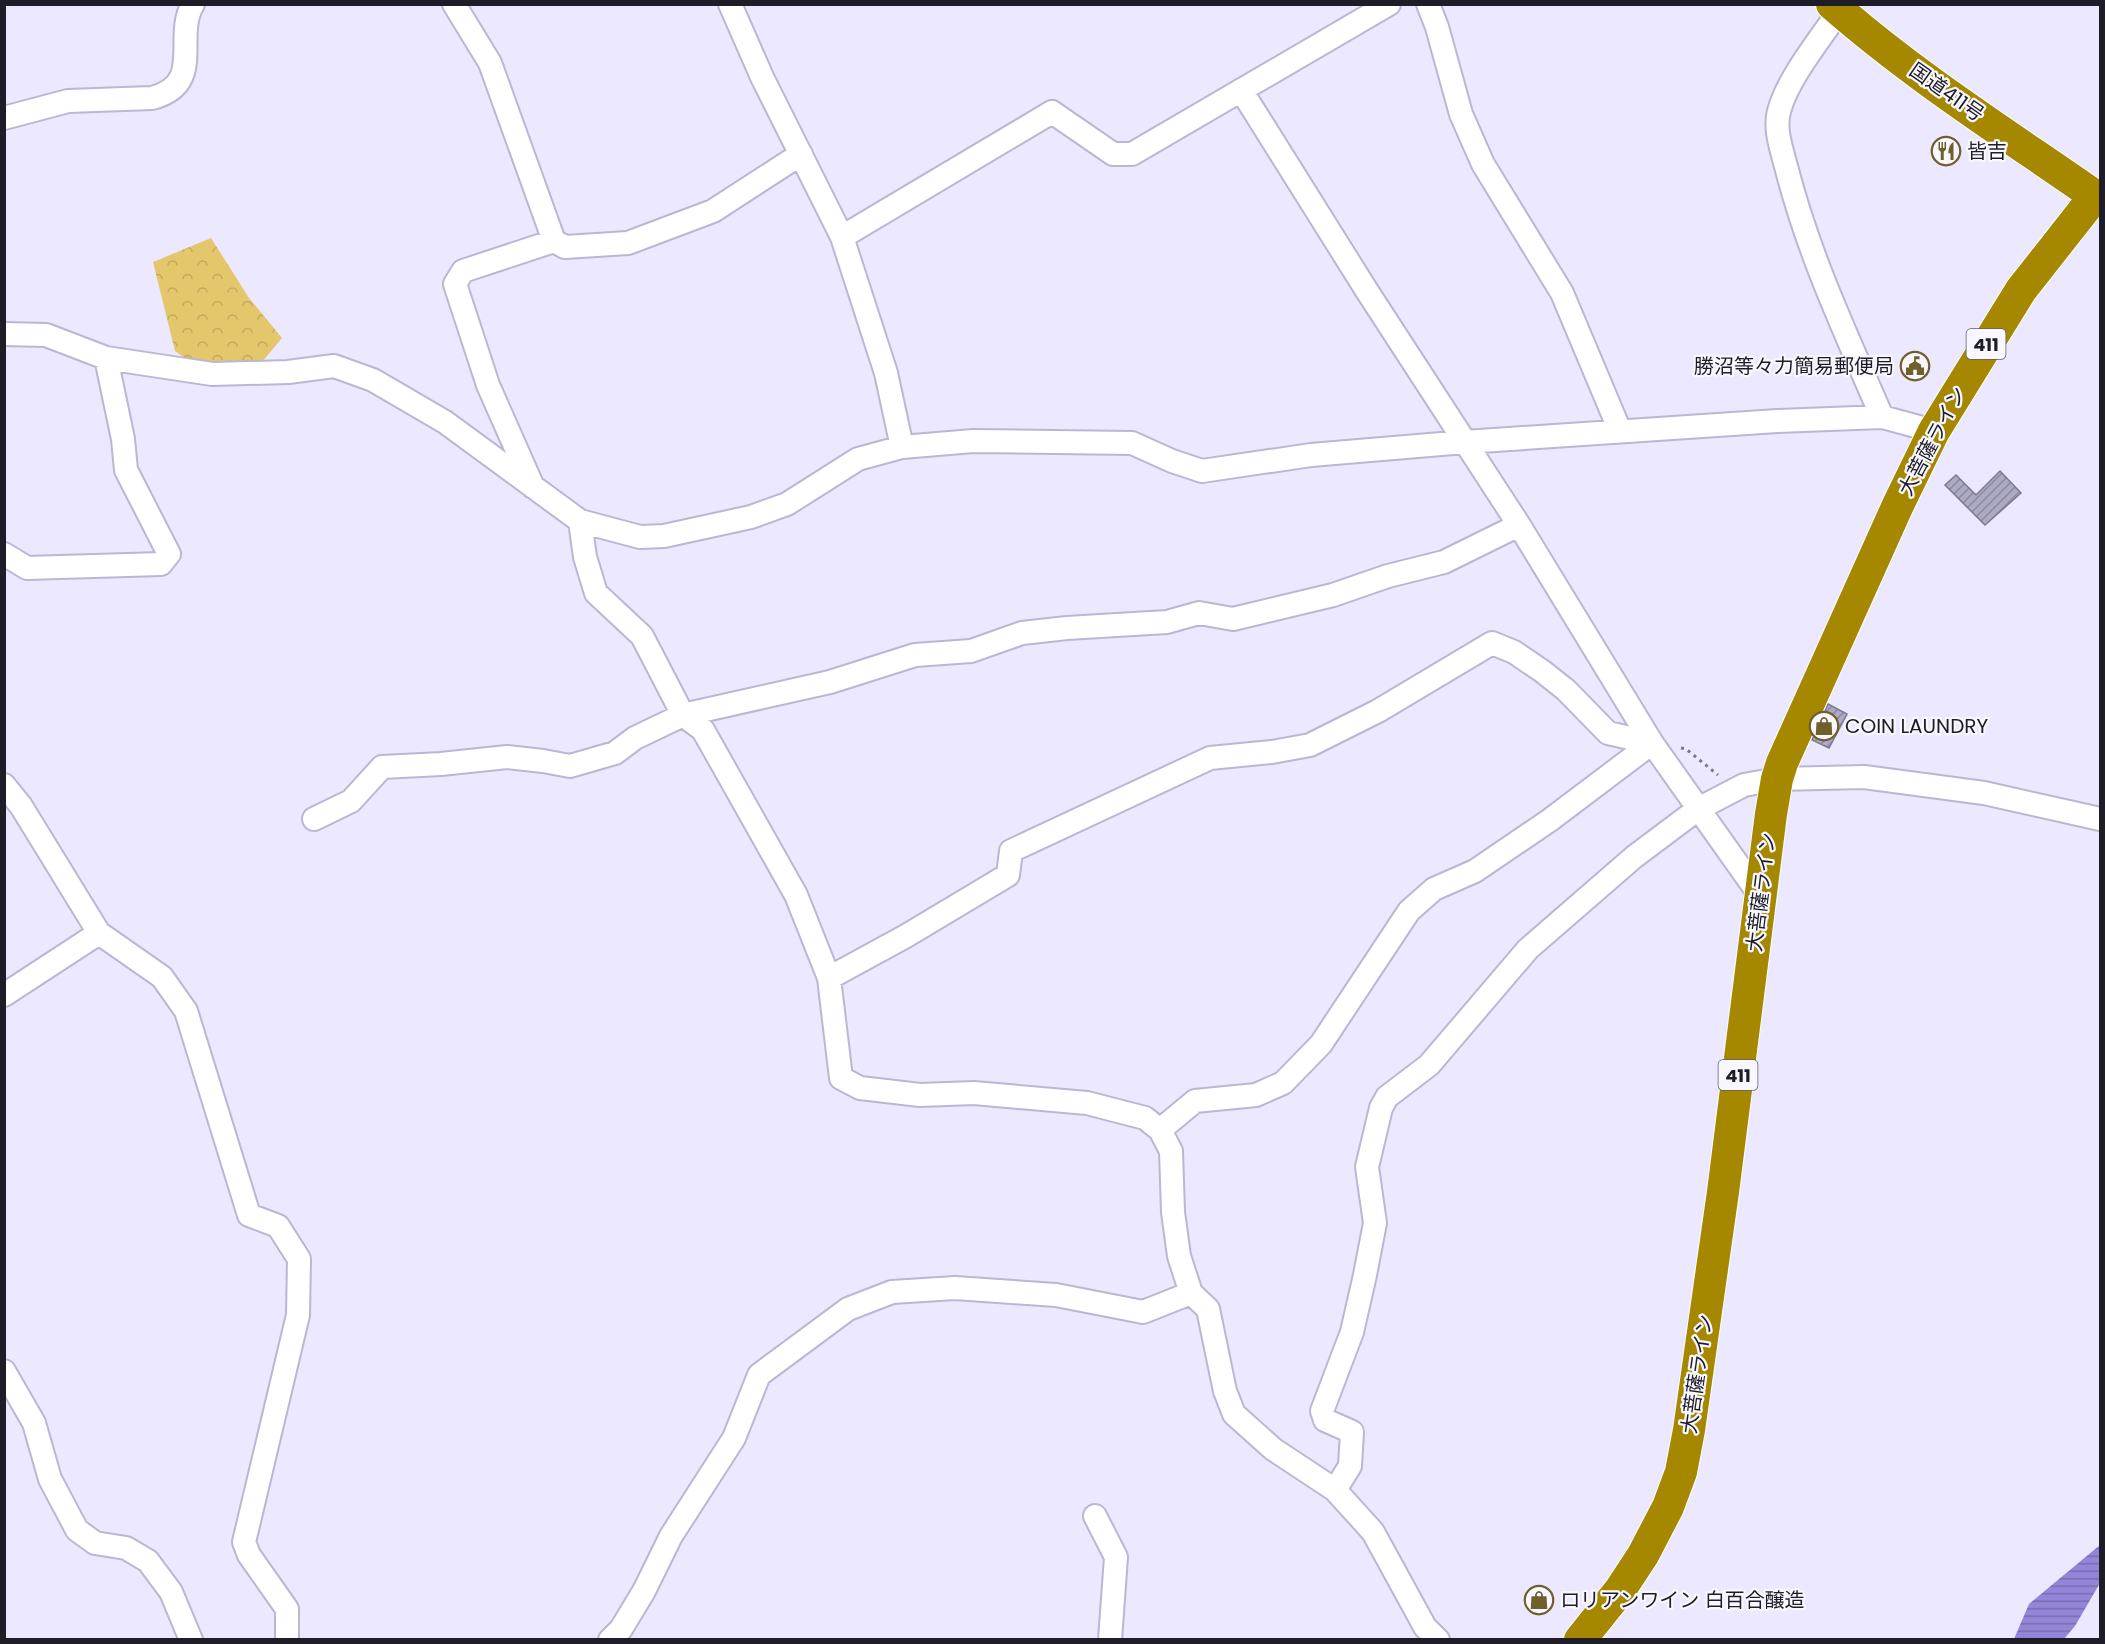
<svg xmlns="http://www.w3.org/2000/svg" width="2105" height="1644" viewBox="0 0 2105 1644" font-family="Poppins,'Noto Sans JP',sans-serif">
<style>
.forest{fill:url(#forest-crowns)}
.water{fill:url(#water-rules)}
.building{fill:url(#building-hatch);stroke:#7d7992;stroke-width:1.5}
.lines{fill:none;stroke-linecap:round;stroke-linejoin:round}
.minor-casing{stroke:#bab7d2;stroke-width:26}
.highway-casing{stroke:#fff;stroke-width:34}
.path{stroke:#7b7989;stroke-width:3;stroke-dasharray:3 4.5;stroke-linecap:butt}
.minor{stroke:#fff;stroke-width:22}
.highway{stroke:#a68700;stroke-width:32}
.labels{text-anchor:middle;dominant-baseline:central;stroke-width:4.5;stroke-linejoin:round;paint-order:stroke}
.shield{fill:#f8f7fd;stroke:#5f5e67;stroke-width:1.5}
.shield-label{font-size:18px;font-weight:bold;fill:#1e1d27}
.street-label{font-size:20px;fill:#1e1d27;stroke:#f8f7fd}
.poi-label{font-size:20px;fill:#1e1d27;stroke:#f8f7fd;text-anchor:start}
</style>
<defs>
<pattern id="forest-crowns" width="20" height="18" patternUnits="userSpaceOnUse" patternTransform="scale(1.5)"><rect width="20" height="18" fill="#e4c76a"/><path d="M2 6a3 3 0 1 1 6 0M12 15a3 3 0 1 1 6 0" fill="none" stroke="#c3aa5c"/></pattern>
<pattern id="water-rules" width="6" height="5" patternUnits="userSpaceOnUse" patternTransform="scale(1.5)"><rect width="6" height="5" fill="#9485d8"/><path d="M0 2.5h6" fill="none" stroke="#786caf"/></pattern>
<pattern id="building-hatch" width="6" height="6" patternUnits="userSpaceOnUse" patternTransform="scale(1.5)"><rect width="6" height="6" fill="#adaac5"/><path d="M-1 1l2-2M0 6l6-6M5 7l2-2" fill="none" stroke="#8c8aa0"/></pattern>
</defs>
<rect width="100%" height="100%" fill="#ebe8ff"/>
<path class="forest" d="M211 238 249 298 282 338 261 363 195 365 175 351 153 262Z"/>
<path class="water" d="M2100 1545V1583L2075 1626 2064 1639H2014L2029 1604Z"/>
<path class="building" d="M2000 471 2021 493 1985 525 1945 485 1956 475 1976 495Z
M1828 704 1847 714 1829 748 1812 740Z"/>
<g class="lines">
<g class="minor-casing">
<path id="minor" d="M454 4 490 63 554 241
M730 4 762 77 842 237 886 373 902 447
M1428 4 1437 27 1461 114 1483 164 1562 293 1620 431
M1839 11C1821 38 1789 77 1780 108 1773 128 1782 150 1787 170 1809 256 1847 336 1882 417
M1241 90 1367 291 1519 525 1652 743 1761 897
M4 118 68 101 152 98C206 84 173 37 193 4
M842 237 1052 112 1113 154H1132L1389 4
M4 334 46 335 106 358 212 374 288 372 334 366 373 380 445 422 580 521 640 537 664 536 751 517 787 504 858 459 902 447 973 441 1132 443 1172 461 1202 471 1311 455 1465 442 1777 421 1882 417 1934 431
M533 487 488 385 455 284 463 271 554 241 565 247 628 243 713 211 801 154
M580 521 585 557 596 593 642 636 683 715 703 730 796 895 829 978 841 1078 860 1088 920 1095 974 1093 1087 1103 1145 1118 1160 1130 1171 1151 1173 1212 1179 1256 1191 1293 1208 1309 1225 1391 1234 1414 1273 1449 1335 1490 1373 1532 1425 1627 1438 1640
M4 554 27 568 161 564 169 554 126 470 123 439 106 358
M4 785 21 806 99 933 4 995
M314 819 351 801 382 767 441 764 507 757 543 761 570 766 615 753 635 738 683 715 830 682 915 655 971 651 1022 633 1067 628 1167 622 1199 613 1233 619 1333 595 1388 576 1444 562 1519 525
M99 933 162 977 186 1011 249 1215 278 1226 299 1259 298 1315 244 1542 249 1555 287 1609V1640
M829 978 906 936 1008 875 1011 851 1210 758 1272 752 1310 745 1378 711 1492 643 1514 652 1542 671 1566 690 1608 733 1652 743
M1160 1130 1195 1101 1256 1095 1283 1083 1321 1044 1409 911 1434 889 1475 871 1550 820 1652 743
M4 1371 34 1423 50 1479 77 1530 95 1543 126 1548 148 1561 171 1592 191 1640
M1335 1490 1350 1466 1352 1432 1325 1420 1322 1411 1352 1332 1365 1275 1375 1223 1367 1167 1381 1108 1387 1097 1429 1065 1528 949 1634 857 1698 809 1744 785 1777 779 1864 777 1984 793 2100 819
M1095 1516 1116 1557 1110 1640
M610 1640 621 1629 644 1591 671 1536 734 1438 759 1375 848 1309 892 1292 955 1288 1056 1295 1143 1312 1191 1293"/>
</g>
<g class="highway-casing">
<path id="highway" d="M1580 1640 1620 1590 1643 1555 1668 1507 1681 1472 1689 1430 1723 1192 1771 814 1777 779 1782 763 1898 505 1934 431 2021 290 2095 196C2006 134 1914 76 1832 4"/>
</g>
<path class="path" d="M1681 748 1686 749 1718 775"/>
<use href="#minor" class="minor"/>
<use href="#highway" class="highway"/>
</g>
<defs>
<g id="restaurant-ring" transform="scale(1.5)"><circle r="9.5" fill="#f8f7fd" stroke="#6f5f2d" stroke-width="1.5"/><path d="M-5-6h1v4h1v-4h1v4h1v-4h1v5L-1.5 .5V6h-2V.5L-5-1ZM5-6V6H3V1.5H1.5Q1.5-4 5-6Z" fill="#6f5f2d"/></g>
<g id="civic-ring" transform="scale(1.5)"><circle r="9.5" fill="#f8f7fd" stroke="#6f5f2d" stroke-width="1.5"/><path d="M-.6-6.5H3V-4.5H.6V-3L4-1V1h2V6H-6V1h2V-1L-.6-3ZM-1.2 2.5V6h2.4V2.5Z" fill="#6f5f2d"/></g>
<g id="shop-ring" transform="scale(1.5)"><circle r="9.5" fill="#f8f7fd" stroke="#6f5f2d" stroke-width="1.5"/><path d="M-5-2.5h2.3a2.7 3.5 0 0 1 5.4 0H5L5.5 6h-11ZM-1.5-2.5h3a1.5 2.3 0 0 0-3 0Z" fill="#6f5f2d"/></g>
</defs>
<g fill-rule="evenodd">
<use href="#restaurant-ring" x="1946" y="151"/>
<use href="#civic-ring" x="1915" y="366"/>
<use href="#shop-ring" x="1824" y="726"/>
<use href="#shop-ring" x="1539" y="1600"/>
</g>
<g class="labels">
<g class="shield">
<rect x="1966.5" y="329" width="39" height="30" rx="4.5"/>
<rect x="1718.5" y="1060" width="39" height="30" rx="4.5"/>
</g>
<g class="shield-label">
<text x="1986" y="344">411</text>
<text x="1738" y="1075">411</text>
</g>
<g class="street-label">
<text transform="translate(1947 92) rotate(35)">国道411号</text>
<text transform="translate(1932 441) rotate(-62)">大菩薩ライン</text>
<text transform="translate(1761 892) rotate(-83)">大菩薩ライン</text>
<text transform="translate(1697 1374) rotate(-82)">大菩薩ライン</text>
</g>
<g class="poi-label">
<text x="1967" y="151">皆吉</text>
<text x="1894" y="366" text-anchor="end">勝沼等々力簡易郵便局</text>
<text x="1845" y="726">COIN LAUNDRY</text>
<text x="1560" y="1600">ロリアンワイン 白百合醸造</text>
</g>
</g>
<rect width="2105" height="1644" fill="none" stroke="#1e1d27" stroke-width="12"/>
</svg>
